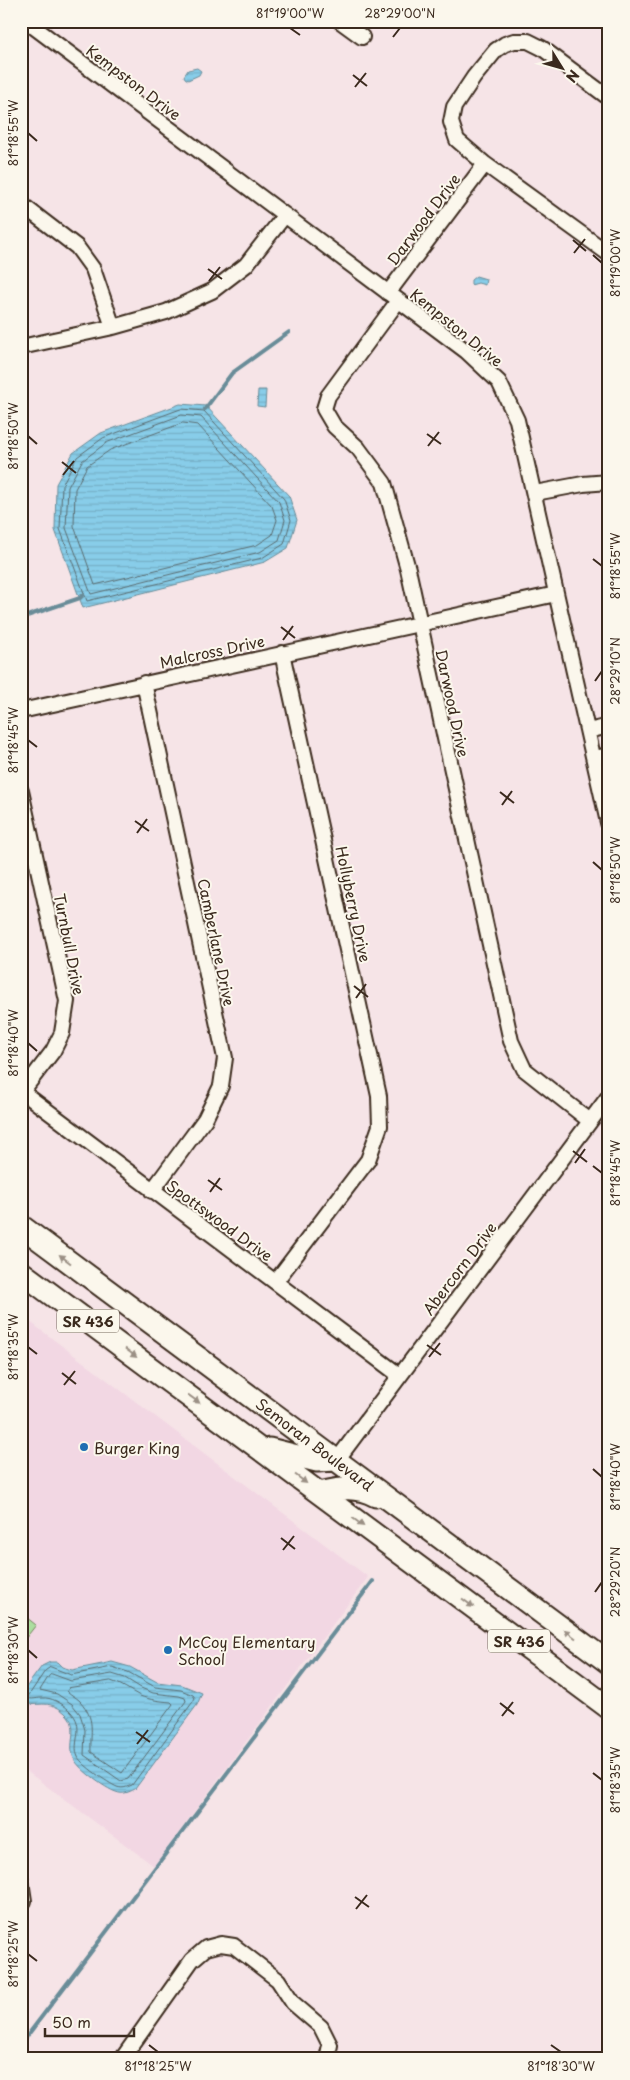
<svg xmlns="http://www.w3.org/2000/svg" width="630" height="2080" viewBox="0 0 630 2080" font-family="'Playpen Sans',sans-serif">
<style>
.built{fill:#f2d7e3}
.green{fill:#acde9f;stroke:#74845e}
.water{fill:url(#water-rules);stroke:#698c98}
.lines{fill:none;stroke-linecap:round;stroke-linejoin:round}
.shore{stroke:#5a6b6f;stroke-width:1}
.stream{stroke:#698c98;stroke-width:4}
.street-casing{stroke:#3b2a1e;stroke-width:18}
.primary-casing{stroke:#3b2a1e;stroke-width:25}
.street{stroke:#fbf7ec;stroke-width:14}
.primary{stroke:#fbf7ec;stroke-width:21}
.oneway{fill:#9b9085}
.ticks{fill:none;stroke:#3b2a1e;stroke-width:2}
.poi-dot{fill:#1f6fb2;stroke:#fbf7ec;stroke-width:2}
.labels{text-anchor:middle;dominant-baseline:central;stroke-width:4;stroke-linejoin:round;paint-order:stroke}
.shield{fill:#fbf7ec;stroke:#75685c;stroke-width:1}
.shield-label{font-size:14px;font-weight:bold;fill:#3b2a1e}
.street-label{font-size:15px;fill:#3b2a1e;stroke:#fbf7ec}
.poi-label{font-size:15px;fill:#3b2a1e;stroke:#fbf7ec;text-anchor:start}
.neatline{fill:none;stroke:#3b2a1e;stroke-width:2}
.ticks-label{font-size:12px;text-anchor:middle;fill:#3b2a1e}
</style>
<defs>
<pattern id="water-rules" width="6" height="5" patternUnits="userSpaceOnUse" patternTransform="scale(1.25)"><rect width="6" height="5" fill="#88cde9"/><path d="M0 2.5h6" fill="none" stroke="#76b0c7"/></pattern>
</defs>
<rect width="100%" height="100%" fill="#f6e4e7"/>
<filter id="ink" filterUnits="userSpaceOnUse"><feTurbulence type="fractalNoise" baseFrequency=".02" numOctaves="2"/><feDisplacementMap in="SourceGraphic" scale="10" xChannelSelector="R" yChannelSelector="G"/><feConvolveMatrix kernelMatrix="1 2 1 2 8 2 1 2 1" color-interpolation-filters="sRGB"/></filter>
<g filter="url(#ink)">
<path class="built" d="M21 1315 368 1577 154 1866 21 1767Z"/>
<path class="green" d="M21 1613 36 1625 21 1644Z"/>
<path class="water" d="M197 68 201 71 199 75 188 80 185 78 184 76 188 70Z
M476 276 486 279 485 285 478 283 471 285V280Z
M258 390H266L265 407 257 406Z
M180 404 206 406 289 496 297 520 288 548 265 562 83 608 55 530 56 484 73 453 101 433Z
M50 1662H57L62 1667 72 1670 112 1662 130 1667 157 1682 182 1685 202 1693 197 1705 135 1789C129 1792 123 1795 116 1792 106 1789 75 1767 73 1756 68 1742 80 1726 65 1713 47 1697 37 1709 23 1702L21 1694 42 1666Z"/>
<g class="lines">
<path class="shore" d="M181 409 204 411 284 499 291 520 284 544 262 558 87 601 60 529 62 485 77 457 103 438Z
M182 415 201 417 279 502 285 520 279 540 260 552 91 594 66 528 68 487 82 461 106 443Z
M183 423 198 425 272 506 277 520 272 535 257 545 95 585 74 526 75 489 87 466 110 450Z
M51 1667 71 1675 112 1667 128 1672 155 1687 181 1690 193 1695 195 1698 192 1703 132 1785C127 1787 123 1789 117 1787 108 1783 82 1765 78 1757 71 1742 87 1727 69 1710 62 1703 51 1697 42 1698 36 1698 32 1700 27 1698L45 1671Z
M52 1674 71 1681 112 1674 125 1678 141 1688 153 1693 179 1696 185 1698 186 1701 128 1779 121 1781 84 1755 85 1730 80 1714 72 1704 57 1694 40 1690 49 1676Z
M111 1681C122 1684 130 1691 140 1696 150 1700 160 1701 171 1702L173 1704 122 1773 91 1752C90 1731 96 1719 80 1701 76 1697 71 1695 67 1691L69 1688Z"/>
<path class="stream" d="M205 409 232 373 289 332
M21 618 80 598 83 595
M21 2044 373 1581"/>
<g class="street-casing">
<path id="street" d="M26 21 466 351 499 382 517 420 609 827
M340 21 362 37
M609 98 542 48 528 41H514L505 44 496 50 474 77 454 107 451 122 457 140 485 164 609 254
M21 204 77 247 93 269 113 327
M388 293 485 164
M398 301 328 396 324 409 334 426 358 448 384 483 408 569 511 1041 524 1069 590 1121
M21 347 113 327 166 312 212 291 246 265 285 215
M535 493 583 484 609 482
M144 683 225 1058 221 1086 205 1119 152 1191
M21 711 556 594
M588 731 609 726
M594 758 609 755
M21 791 67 1001 62 1033 53 1051 21 1093
M21 1091 399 1375
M276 1281 368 1160 380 1126 379 1096 282 653
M337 1460 609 1096
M21 1881 24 1901 21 1902
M122 2059 192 1960 206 1948 221 1944 234 1946 278 1980 293 2003 321 2027 330 2045 327 2059"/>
</g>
<g class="primary-casing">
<path id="primary" d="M21 1226 609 1663
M21 1272 609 1708
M269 1449 317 1461 337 1460
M320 1493C341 1488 356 1486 376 1496"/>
</g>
<use href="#street" class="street"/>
<use href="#primary" class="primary"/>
</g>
<defs><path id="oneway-solid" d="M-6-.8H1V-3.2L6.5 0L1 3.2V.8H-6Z" transform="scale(1.25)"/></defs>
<g class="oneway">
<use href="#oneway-solid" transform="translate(65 1259) rotate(-143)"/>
<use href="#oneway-solid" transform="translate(131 1353) rotate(37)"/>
<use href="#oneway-solid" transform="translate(194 1399) rotate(36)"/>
<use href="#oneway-solid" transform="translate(301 1479) rotate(37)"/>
<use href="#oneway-solid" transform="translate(358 1522) rotate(37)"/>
<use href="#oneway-solid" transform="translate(468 1603) rotate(37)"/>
<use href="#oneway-solid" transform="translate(570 1634) rotate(-143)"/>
</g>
</g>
<path class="ticks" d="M290 28 300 35M393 37 400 28M353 75 367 86M355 87 366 73M28 133 37 141M573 240 586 251M574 253 585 239M593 255 602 263M208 269 222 279M209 281 220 267M427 434 441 444M28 436 37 444M428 446 439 432M62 462 76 473M63 475 74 461M593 559 602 566M281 627 295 638M283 640 293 626M595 681 602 671M28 740 37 747M500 792 514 803M502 805 512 791M135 821 149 831M137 833 147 819M593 862 602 870M354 986 368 997M356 998 366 984M28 1043 37 1051M573 1151 587 1162M575 1163 585 1149M593 1166 602 1173M208 1180 222 1190M210 1192 220 1178M427 1345 441 1355M28 1347 37 1354M429 1357 440 1343M62 1373 76 1384M64 1385 75 1371M593 1469 602 1477M281 1538 295 1549M283 1550 294 1536M595 1592 602 1582M28 1650 37 1658M500 1703 514 1714M502 1716 513 1702M136 1732 150 1742M137 1744 148 1730M593 1773 602 1780M355 1897 369 1907M356 1909 367 1895M28 1954 37 1961M149 2045 158 2052M551 2045 561 2052"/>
<g class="poi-dot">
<circle cx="84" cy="1447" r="5"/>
<circle cx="168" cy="1650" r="5"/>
</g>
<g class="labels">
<g class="shield">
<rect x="57" y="1309.5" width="62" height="23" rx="4"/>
<rect x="488" y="1629.5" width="62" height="23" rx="4"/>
</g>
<g class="shield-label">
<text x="88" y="1321">SR 436</text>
<text x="519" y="1641">SR 436</text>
</g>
<g class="street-label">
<text transform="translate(134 82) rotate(37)">Kempston Drive</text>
<text transform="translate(423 219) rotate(-53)">Darwood Drive</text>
<text transform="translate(457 327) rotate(39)">Kempston Drive</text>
<text transform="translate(212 651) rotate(-12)">Malcross Drive</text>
<text transform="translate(453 703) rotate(78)">Darwood Drive</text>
<text transform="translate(354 904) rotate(78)">Hollyberry Drive</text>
<text transform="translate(217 942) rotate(78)">Camberlane Drive</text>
<text transform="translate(70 944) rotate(79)">Turnbull Drive</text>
<text transform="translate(220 1220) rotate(36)">Spottswood Drive</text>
<text transform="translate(459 1268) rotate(-53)">Abercorn Drive</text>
<text transform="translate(315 1444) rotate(37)">Semoran Boulevard</text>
</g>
<g class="poi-label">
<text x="94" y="1447">Burger King</text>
<text x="178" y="1641">McCoy Elementary<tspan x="178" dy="17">School</tspan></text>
</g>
</g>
<rect width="630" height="2080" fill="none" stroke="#fbf7ec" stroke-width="55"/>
<g transform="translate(562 68) rotate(127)" stroke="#fbf7ec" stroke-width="4" paint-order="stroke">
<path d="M0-4L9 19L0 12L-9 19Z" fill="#3b2a1e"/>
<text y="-8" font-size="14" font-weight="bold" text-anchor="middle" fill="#3b2a1e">N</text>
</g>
<path d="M45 2028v8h89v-8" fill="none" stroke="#3b2a1e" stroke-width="2.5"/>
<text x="52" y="2028" font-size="15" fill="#3b2a1e" stroke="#fbf7ec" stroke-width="4" paint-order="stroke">50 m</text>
<rect x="28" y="28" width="574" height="2024" class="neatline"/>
<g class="ticks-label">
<text x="290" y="18">81°19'00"W</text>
<text x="400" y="18">28°29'00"N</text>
<text transform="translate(14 133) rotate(-90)" y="4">81°18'55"W</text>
<text transform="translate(616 263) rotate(-90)" y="4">81°19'00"W</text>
<text transform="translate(14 436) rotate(-90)" y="4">81°18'50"W</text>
<text transform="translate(616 566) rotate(-90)" y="4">81°18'55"W</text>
<text transform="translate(616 671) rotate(-90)" y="4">28°29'10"N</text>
<text transform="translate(14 740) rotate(-90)" y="4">81°18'45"W</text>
<text transform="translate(616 870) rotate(-90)" y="4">81°18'50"W</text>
<text transform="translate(14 1043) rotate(-90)" y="4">81°18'40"W</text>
<text transform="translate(616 1173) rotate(-90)" y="4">81°18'45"W</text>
<text transform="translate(14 1347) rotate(-90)" y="4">81°18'35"W</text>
<text transform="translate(616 1477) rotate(-90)" y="4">81°18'40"W</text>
<text transform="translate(616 1582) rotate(-90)" y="4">28°29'20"N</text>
<text transform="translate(14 1650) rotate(-90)" y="4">81°18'30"W</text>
<text transform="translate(616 1780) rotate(-90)" y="4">81°18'35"W</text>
<text transform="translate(14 1954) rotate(-90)" y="4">81°18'25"W</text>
<text x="158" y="2071">81°18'25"W</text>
<text x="561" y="2071">81°18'30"W</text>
</g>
</svg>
